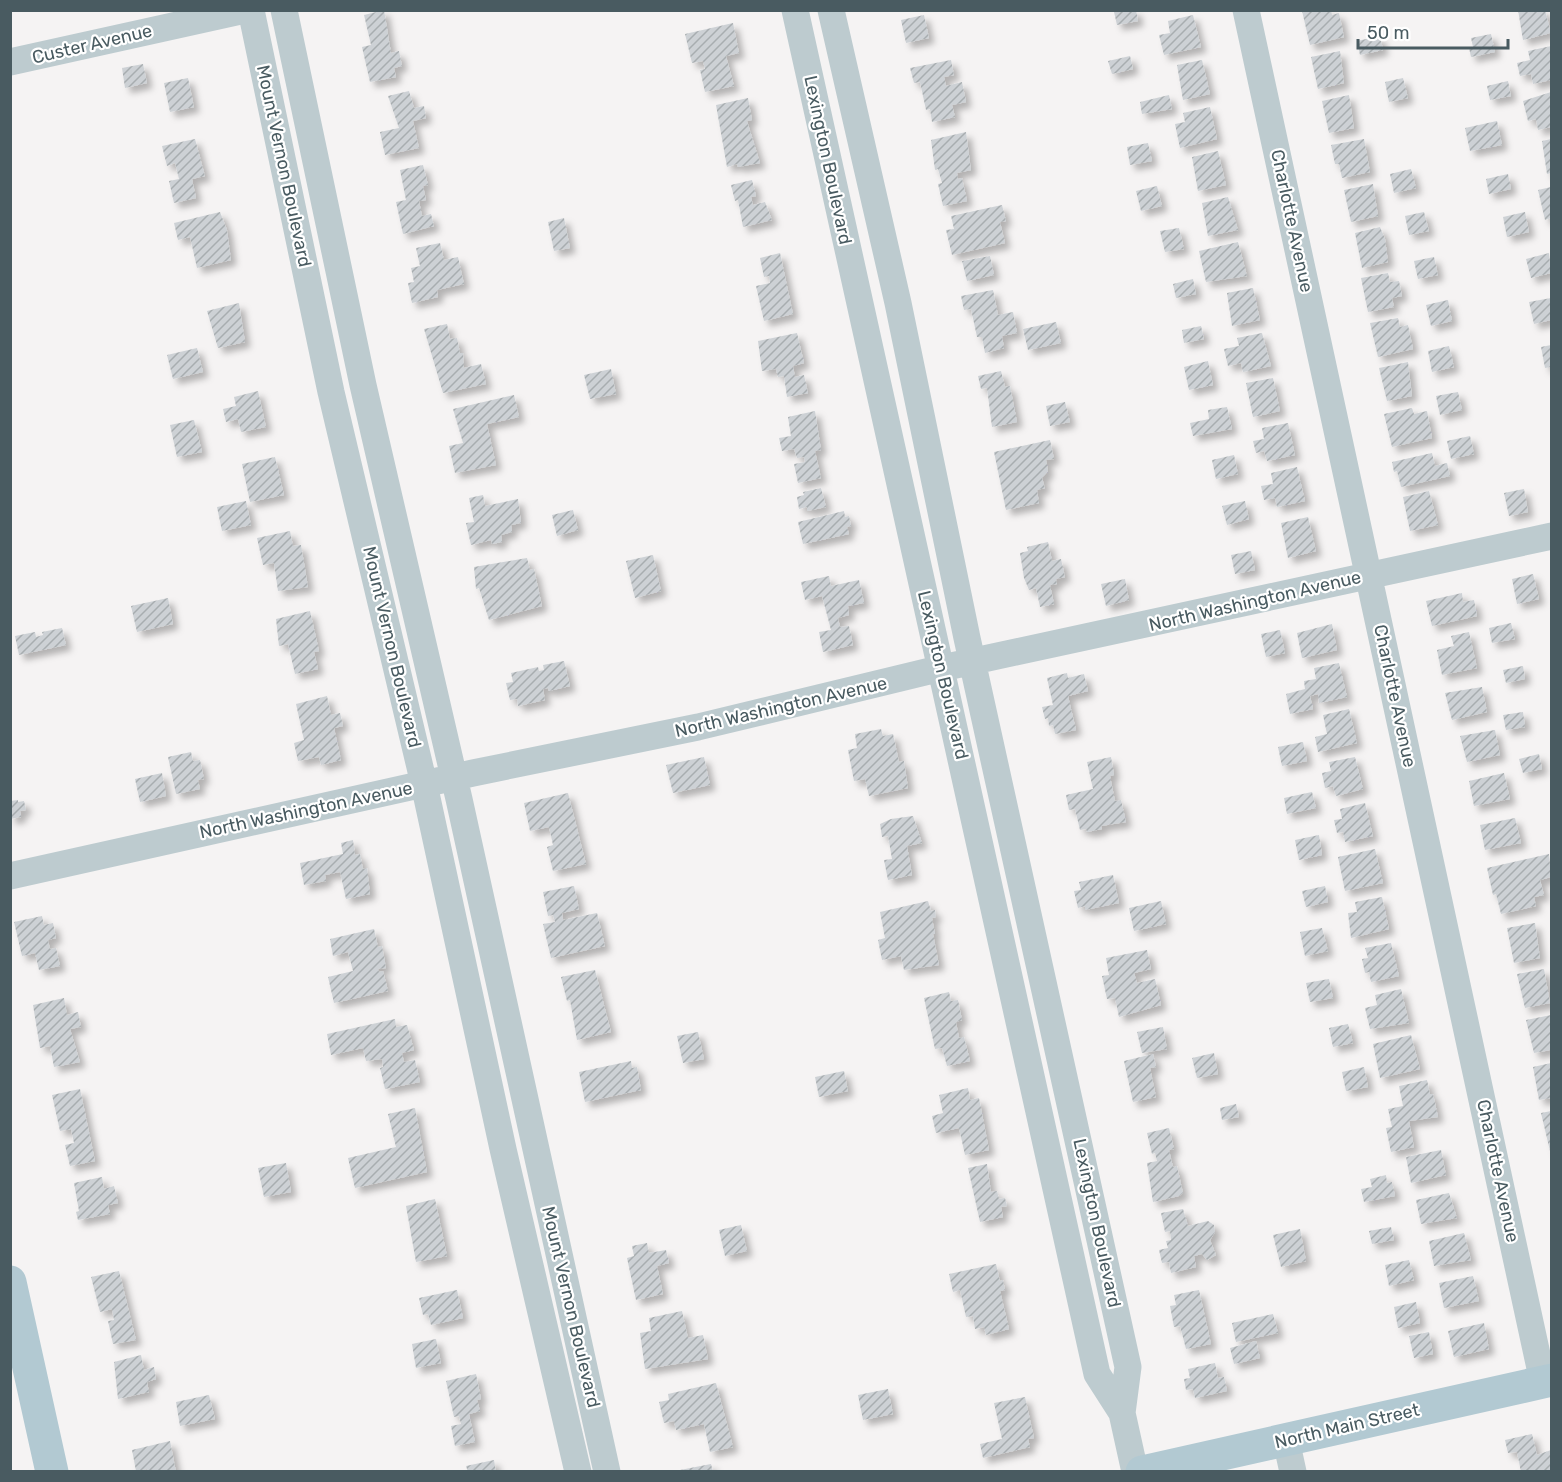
<svg xmlns="http://www.w3.org/2000/svg" width="1562" height="1482" viewBox="0 0 1562 1482" font-family="Rubik,sans-serif">
<style>
.building{fill:url(#building-hatch);filter:url(#shadow)}
.lines{fill:none;stroke-linecap:round;stroke-linejoin:round}
.minor{stroke:#bdcbcf;stroke-width:27}
.major{stroke:#b2c9d2;stroke-width:33}
.labels{text-anchor:middle;dominant-baseline:central;stroke-width:4.5;stroke-linejoin:round;paint-order:stroke}
.street-label{font-size:18px;fill:#495b61;stroke:#fff}
</style>
<defs>
<pattern id="building-hatch" width="6" height="6" patternUnits="userSpaceOnUse" patternTransform="scale(1.5)"><rect width="6" height="6" fill="#cdd1d5"/><path d="M-1 1l2-2M0 6l6-6M5 7l2-2" fill="none" stroke="#a8adb0"/></pattern>
<filter id="shadow"><feDropShadow dx="5.5" dy="5.5" stdDeviation="3" flood-color="#0004"/></filter>
</defs>
<rect width="100%" height="100%" fill="#f5f3f3"/>
<path class="building" d="M384 10 391 53 399 51 402 66 394 68 396 77 370 82 362 47 371 45 364 15Z
M1136 10 1138 21 1117 25 1114 12Z
M1305 10H1331L1332 15 1339 13 1344 37 1310 45 1302 11Z
M1518 10H1545L1551 33 1523 40Z
M924 15 929 38 906 43 901 20Z
M1193 15 1201 47 1164 55 1159 35 1170 33 1168 21Z
M733 23 739 53 726 56 734 86 705 92 700 70 705 69 703 61 692 63 685 34Z
M1491 34 1495 52 1471 57 1469 48 1473 47 1471 38Z
M1380 36 1383 50 1360 55 1357 41Z
M1551 46V80L1533 84 1531 74 1520 76 1517 63 1530 60 1528 51Z
M1340 51 1344 83 1318 89 1311 57Z
M1130 56 1133 69 1112 74 1108 61Z
M951 60 954 75 944 77 946 86 962 82 966 102 952 105 955 117 932 122 930 109 926 110 920 82 914 83 910 68Z
M1202 60 1210 94 1183 100 1177 65Z
M143 64 147 83 125 88 122 68Z
M188 78 194 107 170 112 164 83Z
M1403 78 1408 98 1389 102 1385 82Z
M1508 81 1511 96 1490 100 1487 86Z
M409 91 414 108 424 106 426 118 413 121 419 148 385 155 380 132 399 128 388 96Z
M1551 92V127L1538 130 1536 119 1528 121 1523 101Z
M1169 95 1172 109 1142 114 1140 102Z
M1349 95 1354 128 1329 133 1322 101Z
M748 98 752 120 747 121 760 163 738 167 737 164 727 167 716 105Z
M1210 107 1217 139 1180 148 1175 124 1185 122 1183 113Z
M1497 121 1502 145 1470 151 1465 128Z
M966 132 971 170 957 173 958 179 962 178 967 201 943 206 938 184 942 183 938 169 935 170 931 140Z
M195 139 205 176 192 179 196 198 174 203 169 181 179 179 175 163 167 166 162 146Z
M1364 139 1370 172 1342 178 1339 164H1335L1331 145Z
M1551 139V173L1547 174 1542 141Z
M1148 143 1152 161 1130 165 1127 147Z
M1218 151 1226 185 1198 191 1192 157Z
M423 165 428 185 423 186 426 200 419 201 422 216 431 214 434 226 403 234 396 202 406 200 400 170Z
M1411 169 1416 188 1394 193 1390 174Z
M1508 174 1511 189 1489 194 1486 179Z
M752 180 756 196 751 197 753 205 765 202 772 220 743 227 738 200 735 201 731 185Z
M1373 184 1378 216 1351 222 1344 190Z
M1157 186 1162 206 1141 211 1136 191Z
M1551 187V218L1545 220 1538 190Z
M1228 197 1238 230 1208 236 1202 203Z
M1002 205 1006 221 1000 222 1005 243 952 255 946 230 954 229 951 216Z
M220 212 227 230 231 260 197 268 190 237 178 240 174 223Z
M1424 212 1429 231 1409 235 1405 216Z
M1525 212 1529 232 1507 237 1503 217Z
M564 218 570 248 554 251 548 222Z
M1380 227 1385 239 1388 262 1362 268 1355 233Z
M1179 228 1184 249 1165 252 1160 231Z
M1238 242 1247 276 1206 282 1199 251Z
M440 243 444 260 458 257 464 284 437 290 438 297 412 303 408 283 414 282 411 268 420 266 416 248Z
M780 253 793 314 764 321 756 286 770 283 769 276 764 277 760 258Z
M1549 253 1551 273 1531 278 1526 259Z
M990 256 994 275 967 281 962 261Z
M1434 257 1438 275 1418 279 1414 261Z
M1388 273 1390 282 1399 281 1402 296 1392 298 1394 307 1368 312 1361 278Z
M1193 279 1196 294 1176 298 1173 284Z
M1253 288 1260 320 1232 326 1227 293Z
M993 290 998 315 1013 312 1017 333 1002 336 1004 348 985 353 982 337H977L971 309 964 310 961 296Z
M1551 298V320L1534 324 1529 302Z
M1448 300 1452 321 1431 326 1426 305Z
M239 303 245 342 218 348 207 311Z
M1398 318 1400 327 1408 325 1413 349 1378 357 1370 323Z
M1056 322 1061 343 1028 350 1023 329Z
M447 324 450 339 457 338 460 353H463L464 368 481 364 486 384 443 393 424 329Z
M1201 326 1204 339 1184 343 1182 330Z
M797 333 804 363 793 366 795 377 804 375 808 393 787 397 784 376 778 377 776 369 762 371 758 341Z
M1262 333 1271 366 1243 372 1241 363 1228 366 1224 349 1239 346 1237 338Z
M1551 345V367L1545 368 1541 347Z
M1449 346 1454 367 1432 372 1428 351Z
M197 348 203 372 173 379 167 355Z
M1208 361 1213 385 1189 390 1184 367Z
M1408 362 1412 396 1387 401 1379 368Z
M611 369 616 394 590 399 584 375Z
M1001 371 1005 387 1010 386 1017 422 992 427 987 388 981 389 978 376Z
M1273 378 1280 411 1253 417 1246 383Z
M258 391 266 427 241 432 238 419 226 422 223 409 236 406 234 397Z
M1458 392 1462 410 1440 415 1436 396Z
M514 395 519 417 487 424 496 465 455 473 449 446 463 443 453 409Z
M1065 402 1070 422 1050 426 1046 406Z
M1227 407 1232 429 1193 436 1190 423 1209 419 1208 410Z
M1412 408 1414 414 1427 411 1432 438 1392 447 1384 414Z
M815 411 821 450 815 451 821 478 798 483 794 464 805 462 804 457 797 458 794 449 782 451 779 438 791 436 788 417Z
M194 420 202 452 177 457 170 425Z
M1288 423 1295 455 1267 461 1264 451 1256 453 1253 441 1264 439 1262 428Z
M1470 436 1474 454 1451 459 1447 441Z
M1050 440 1054 459 1046 460 1048 471 1042 478 1045 488 1037 490 1039 503 1006 510 994 452Z
M1432 453 1435 466 1447 463 1450 476 1401 487 1397 471 1394 472 1392 462Z
M1234 455 1238 474 1216 479 1212 460Z
M275 457 284 495 250 502 242 464Z
M1297 467 1305 501 1277 507 1275 498 1264 500 1261 486 1273 484 1271 473Z
M821 488 826 507 807 511V507L799 509 797 497 804 495 803 492Z
M1524 489 1528 512 1509 516 1504 493Z
M1429 491 1438 525 1410 531 1403 497Z
M483 495 485 506 518 499 521 523 511 525 512 532 501 535 502 542 492 544 491 540 471 545 466 523 474 522 469 498Z
M246 501 251 525 222 531 217 507Z
M1245 501 1249 519 1227 525 1222 506Z
M573 510 578 530 557 536 552 515Z
M844 511 845 517 849 516 851 526 847 527 849 534 803 544 798 522Z
M1308 517 1316 551 1288 558 1281 523Z
M290 531 293 546 301 545 308 587 278 591 274 563 263 565 257 538Z
M1048 542 1052 561 1061 559 1065 577 1056 579 1057 584 1050 585 1054 604 1040 607 1036 588 1029 590 1024 578 1020 553 1028 551 1027 547Z
M1251 551 1255 570 1235 574 1231 555Z
M653 555 661 591 635 598 626 561Z
M527 558 530 570 534 569 542 606 489 620 479 588 476 589 474 567Z
M1533 574 1539 599 1517 604 1512 579Z
M829 576 831 586 859 580 864 603 848 606 849 615 838 618 840 627 849 626 853 645 823 652 819 632 831 630 822 596 805 600 801 582Z
M1125 579 1129 600 1106 606 1101 584Z
M1462 593 1463 602 1474 600 1477 616 1432 626 1426 601Z
M168 598 173 624 137 632 131 606Z
M310 611 319 651 314 652 318 669 295 674 288 644 279 646 276 619Z
M1511 623 1515 639 1492 643 1489 628Z
M1332 624 1337 650 1302 658 1297 633Z
M62 628 66 645 19 655 15 636 35 632 36 637 43 635 42 632Z
M1280 630 1285 653 1266 657 1261 634Z
M1469 632 1477 668 1442 675 1437 650 1454 646 1451 636Z
M564 661 570 686 549 691 548 688 543 689 545 700 518 706 517 699 510 700 506 683 513 682 511 673 538 667 539 671 544 670 543 665Z
M1339 663 1347 697 1319 703 1318 694 1310 696 1313 709 1290 714 1286 694 1305 689 1304 681 1316 679 1314 668Z
M1523 666 1525 679 1506 683 1503 670Z
M1067 673 1068 678 1084 674 1088 691 1068 696 1076 730 1055 734 1053 725 1049 726 1048 718 1045 719 1042 707 1053 705 1047 678Z
M1482 687 1487 712 1452 720 1445 693Z
M327 696 331 715 340 713 343 726 334 728 341 760 321 765 319 757 298 761 294 743 304 740 296 704Z
M1349 709 1357 743 1318 752 1315 737 1327 734 1323 715Z
M1523 712 1525 727 1506 730 1503 715Z
M881 729 883 736 893 734 899 762 904 761 908 788 869 796 865 779 854 781 848 750 857 748 855 734Z
M1495 730 1500 755 1467 762 1460 736Z
M1303 742 1307 761 1282 766 1278 747Z
M191 752 193 761 200 760 204 779 198 780 200 789 176 794 168 757Z
M1539 754 1542 769 1523 773 1519 759Z
M704 757 710 785 673 793 666 765Z
M1111 757 1114 775 1110 776 1115 801 1121 800 1126 822 1101 826 1102 829 1087 832 1086 829 1080 830 1075 809 1069 810 1066 795 1093 789 1087 762Z
M1355 757 1363 789 1336 796 1333 786 1325 788 1322 773 1331 771 1329 762Z
M162 773 166 796 140 802 135 779Z
M1504 773 1510 799 1474 806 1469 781Z
M1312 792 1316 808 1287 814 1284 798Z
M568 793 586 864 553 871 547 847 553 845 549 827 530 831 524 803Z
M18 800V802L24 801 26 810 20 811 21 817 10 819V801Z
M1365 803 1373 836 1345 842 1343 832 1337 833 1334 820 1342 819 1340 809Z
M913 816 922 843 907 846 912 875 888 880 884 860 892 859 888 836 882 837 880 824 891 819Z
M1515 818 1521 843 1485 850 1480 825Z
M1319 835 1322 855 1299 860 1295 840Z
M353 840 355 855 360 854 363 869 367 868 370 894 346 899 340 872 325 875 326 881 304 885 300 863 343 854 341 843Z
M1375 849 1383 883 1345 891 1338 857Z
M1549 854 1551 877 1540 880 1544 895 1534 897 1536 906 1501 914 1496 894 1493 895 1487 868Z
M1113 875 1119 903 1085 910V906L1078 908 1074 891 1081 890 1079 882Z
M574 886 579 909 562 913 563 920 597 913 605 946 551 958 543 924 555 922 553 915 548 916 543 892Z
M1325 886 1328 902 1306 907 1302 891Z
M1382 897 1389 929 1351 938 1348 913 1357 912 1355 902Z
M928 901 931 911 935 910 936 917 932 918 935 934H933L939 965 904 970 901 956 882 960 878 940 885 938 880 912Z
M1161 901 1166 924 1134 931 1129 908Z
M42 916 44 925 53 923 56 938 48 940 50 949 56 948 60 966 39 970 35 953 22 956 14 922Z
M1535 923 1540 958 1514 963 1507 928Z
M1322 928 1328 951 1305 956 1300 932Z
M374 929 378 947 382 946 386 968 378 969 379 972 383 971 388 991 334 1003 328 977 353 971 348 952 333 956 330 939Z
M1391 943 1399 976 1371 982 1369 972 1365 973 1362 959 1368 958 1365 948Z
M1147 950 1151 969 1134 973 1137 983 1155 979 1161 1005 1119 1017 1115 998 1107 999 1102 976 1109 975 1106 958Z
M1544 969 1550 1003 1525 1008 1517 974Z
M595 970 611 1032 577 1040 570 1000 567 1001 561 977Z
M1329 979 1333 998 1310 1002 1306 983Z
M1401 989 1409 1023 1370 1029 1365 1008 1377 1005 1375 995Z
M949 992 951 1001 958 1000 962 1020 956 1022 959 1038 964 1037 970 1061 947 1066 942 1048 935 1049 924 998Z
M64 998 67 1015 78 1012 81 1027 70 1029 80 1062 54 1067 50 1046 40 1048 33 1005Z
M1551 1015V1050L1534 1053 1526 1020Z
M395 1019 396 1027 407 1025 414 1050 402 1053 404 1062 415 1060 420 1082 385 1089 380 1068 383 1067 382 1059 366 1061 363 1048 331 1055 327 1034Z
M1348 1024 1353 1043 1333 1047 1329 1028Z
M1163 1027 1167 1049 1142 1053 1137 1032Z
M698 1032 704 1059 683 1063 677 1036Z
M1411 1035 1420 1069 1380 1078 1373 1044Z
M1214 1053 1218 1074 1197 1078 1192 1058Z
M1153 1054 1156 1067 1150 1068 1156 1097 1133 1102 1124 1061Z
M631 1061 632 1068 637 1067 641 1090 585 1102 579 1072Z
M1551 1063V1098L1539 1100 1533 1067Z
M1364 1067 1368 1087 1346 1091 1342 1072Z
M844 1071 848 1091 819 1097 815 1077Z
M1427 1080 1430 1094H1433L1438 1117 1409 1121 1414 1147 1391 1152 1386 1128 1392 1127 1388 1109 1403 1106 1399 1086Z
M968 1088 970 1100 979 1098 989 1150 965 1155 959 1128 936 1133 932 1116 943 1113 939 1095Z
M80 1089 95 1161 70 1166 65 1145 74 1143 71 1129 60 1131 52 1095Z
M1236 1104 1239 1117 1222 1120 1220 1108Z
M415 1108 427 1172 355 1188 348 1158 396 1147 388 1114Z
M1551 1111V1150L1550 1151 1541 1113Z
M1169 1128 1174 1149 1169 1150 1173 1167 1177 1166 1183 1193 1179 1196 1153 1202 1147 1163 1157 1161 1155 1153 1152 1154 1147 1133Z
M1441 1150 1446 1175 1411 1183 1406 1157Z
M286 1163 291 1192 264 1197 258 1168Z
M987 1164 991 1192 997 1191 999 1199 1005 1198 1007 1206 1001 1207 1003 1217 980 1222 968 1168Z
M1386 1175 1387 1183 1392 1182 1395 1196 1364 1202 1361 1189 1372 1187 1370 1179Z
M102 1177 104 1189 114 1186 118 1203 108 1205 110 1214 78 1220 76 1212 79 1211 74 1183Z
M1449 1193 1457 1218 1421 1224 1416 1200Z
M435 1199 447 1256 416 1262 406 1206Z
M1183 1209 1188 1226 1208 1221 1214 1225 1215 1232 1210 1240 1216 1255 1207 1260 1202 1254 1194 1256 1196 1267 1171 1273 1169 1262 1162 1263 1159 1250 1168 1248 1166 1241 1171 1240 1170 1231 1165 1232 1161 1213Z
M741 1225 747 1251 725 1256 719 1230Z
M1391 1227 1394 1240 1372 1244 1369 1231Z
M1300 1229 1306 1261 1281 1267 1273 1235Z
M1464 1233 1471 1260 1434 1266 1429 1241Z
M647 1243 649 1253 666 1250 669 1263 657 1266 663 1294 636 1300 627 1258 634 1256 632 1246Z
M1409 1260 1414 1280 1389 1286 1385 1265Z
M996 1264 1000 1281 1003 1280 1005 1290 1000 1291 1009 1329 986 1335 984 1327 975 1329 973 1316 966 1317 960 1290 953 1292 949 1274Z
M119 1271 136 1340 113 1344 108 1321 114 1320 112 1309 100 1312 91 1277Z
M1473 1276 1479 1301 1444 1308 1439 1283Z
M457 1290 463 1318 431 1325 428 1314 423 1315 419 1298Z
M1199 1290 1211 1344 1186 1349 1180 1326 1174 1327 1170 1306 1176 1305 1174 1295Z
M1416 1302 1420 1323 1398 1328 1394 1307Z
M682 1311 688 1338 703 1335 708 1359 645 1369 640 1333 651 1331 649 1318Z
M1273 1314 1278 1333 1236 1342 1232 1323Z
M1484 1323 1489 1349 1454 1357 1448 1331Z
M1429 1332 1433 1354 1414 1358 1409 1336Z
M436 1339 441 1363 416 1368 412 1344Z
M1256 1341 1260 1358 1234 1364 1230 1348Z
M141 1355 144 1370 154 1367 156 1379 147 1382 149 1392 118 1399 114 1362Z
M1215 1363 1218 1378 1224 1377 1227 1391 1195 1398 1193 1389 1186 1390 1184 1379 1190 1378 1188 1369Z
M476 1374 481 1399 477 1400 480 1411 469 1414 475 1442 455 1446 451 1426 461 1424 459 1416 454 1417 446 1381Z
M716 1383 733 1447 710 1452 704 1424 676 1430 674 1421 664 1423 659 1402 669 1400 668 1394Z
M888 1389 893 1414 863 1420 858 1395Z
M209 1395 215 1419 180 1426 176 1402Z
M1025 1397 1034 1438 1028 1439 1030 1447 983 1458 980 1444 1002 1439 994 1403Z
M1532 1434 1537 1455 1551 1450V1472H1521L1517 1452 1508 1453 1505 1440Z
M170 1441 176 1472H148L147 1469 136 1471 132 1450Z
M494 1460 496 1472H468L466 1466Z
M711 1464 713 1472H681L680 1470Z"/>
<g class="lines">
<path class="minor" d="M251 10 331 392 424 784 503 1149 578 1472
M284 10 363 385 459 799 607 1472
M795 10 1097 1374 1122 1413 1135 1472
M831 10 898 303 967 638 1128 1367 1122 1413
M1246 10 1543 1382
M10 62 245 10
M10 876 473 773 698 727 942 668 1552 536
M1286 1440 1293 1472"/>
<path class="major" d="M10 1282 52 1472
M1142 1472 1552 1380"/>
</g>
<g class="labels">
<g class="street-label">
<text transform="translate(92 44) rotate(-13)">Custer Avenue</text>
<text transform="translate(828 160) rotate(78)">Lexington Boulevard</text>
<text transform="translate(284 166) rotate(78)">Mount Vernon Boulevard</text>
<text transform="translate(1292 221) rotate(78)">Charlotte Avenue</text>
<text transform="translate(1255 601) rotate(-13)">North Washington Avenue</text>
<text transform="translate(392 647) rotate(77)">Mount Vernon Boulevard</text>
<text transform="translate(943 675) rotate(77)">Lexington Boulevard</text>
<text transform="translate(1395 696) rotate(78)">Charlotte Avenue</text>
<text transform="translate(781 707) rotate(-13)">North Washington Avenue</text>
<text transform="translate(306 810) rotate(-12)">North Washington Avenue</text>
<text transform="translate(1498 1171) rotate(78)">Charlotte Avenue</text>
<text transform="translate(1097 1223) rotate(78)">Lexington Boulevard</text>
<text transform="translate(571 1307) rotate(77)">Mount Vernon Boulevard</text>
<text transform="translate(1347 1426) rotate(-13)">North Main Street</text>
</g>
</g>
<rect width="1562" height="1482" fill="none" stroke="#495b61" stroke-width="24"/>
<path d="M1358 39v9h150v-9" fill="none" stroke="#495b61" stroke-width="3"/>
<text x="1367" y="39" font-size="18" fill="#495b61" stroke="#ffffff" stroke-width="4.5" paint-order="stroke">50 m</text>
</svg>
